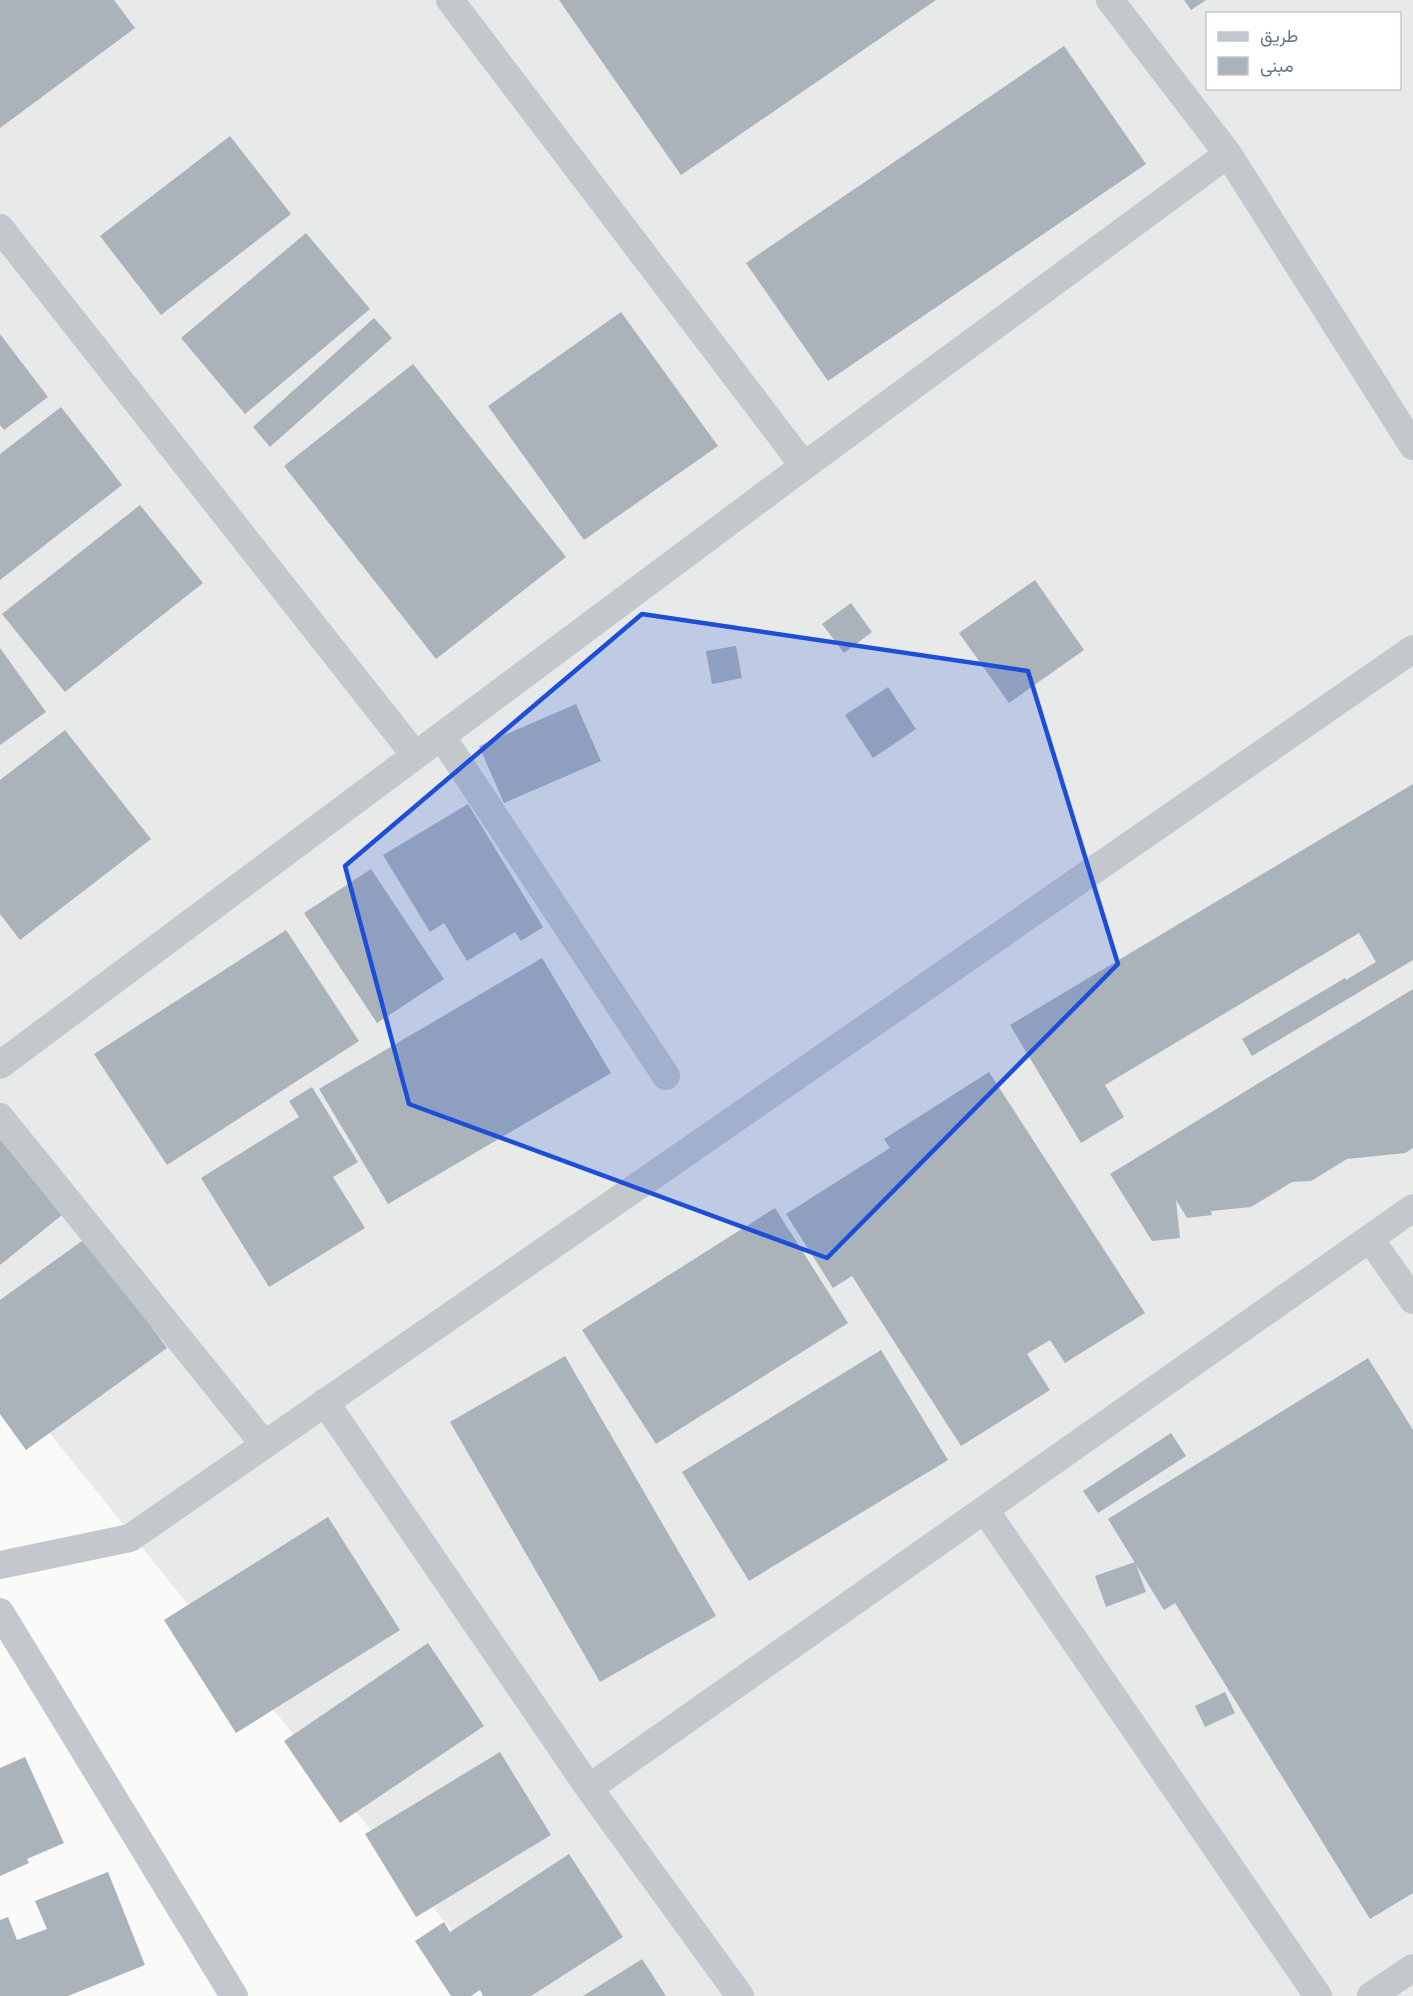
<svg xmlns="http://www.w3.org/2000/svg" width="1413" height="1996" viewBox="0 0 1413 1996" font-family="Karla,Vazirmatn,sans-serif">
<style>
.built{fill:#e8e9e9;fill-rule:evenodd}
.building{fill:#aab3b9}
.lines{fill:none;stroke-linecap:round;stroke-linejoin:round}
.street{stroke:#c3c8cc;stroke-width:28}
.marked{fill:#1d4ed8;fill-opacity:0.2;stroke:#1d4ed8;stroke-width:4.5;stroke-linejoin:round}
</style>
<rect width="100%" height="100%" fill="#fafaf8"/>
<path class="built" d="M0 0H1413V1996H505L0 1372ZM1208 14H1400V88H1208Z"/>
<path class="building" d="M0 0H114L135 28 0 128Z
M559 0H936L681 175Z
M1184 0H1206L1191 10Z
M1064 46 1146 164 828 381 746 263Z
M230 136 291 214 161 315 100 236Z
M306 233 370 309 245 414 181 338Z
M621 312 718 446 584 540 488 406Z
M374 318 392 338 270 447 253 427Z
M0 334 48 397 4 430 0 425Z
M413 364 566 557 436 659 284 466Z
M61 407 122 485 0 580V454Z
M140 505 203 583 65 692 2 614Z
M1035 580 1084 650 1009 703 959 633Z
M851 603 872 632 844 653 822 624Z
M736 646 742 678 712 684 706 651Z
M0 648 46 712 0 745Z
M888 687 916 729 873 758 845 715Z
M576 704 601 761 504 803 479 746Z
M65 730 151 839 20 940 0 914V780Z
M1413 784V960L1252 1056 1242 1039 1345 978 1346 980 1376 962 1359 933 1105 1085 1124 1117 1081 1143 1010 1025Z
M468 804 543 927 521 941 515 932 467 961 444 923 430 932 383 855Z
M371 869 444 979 377 1023 304 913Z
M286 930 359 1041 167 1165 94 1054Z
M542 958 611 1073 388 1204 319 1089Z
M1413 989V1148L1405 1153 1347 1159 1311 1181 1292 1182 1251 1207 1211 1211 1212 1215 1187 1218 1176 1200 1180 1238 1152 1241 1110 1174Z
M989 1072 1145 1313 1065 1363 1050 1340 1027 1354 1050 1390 961 1446 852 1276 833 1288 786 1214 890 1148 884 1139Z
M312 1087 358 1162 333 1177 365 1228 269 1287 201 1178 299 1117 289 1101Z
M0 1139 62 1215 0 1265Z
M775 1208 848 1323 656 1444 582 1330Z
M86 1238 167 1348 26 1450 0 1414V1300Z
M881 1350 948 1460 749 1581 682 1472Z
M565 1356 716 1616 600 1682 450 1422Z
M1368 1358 1413 1430V1893L1370 1919 1175 1603 1164 1610 1108 1519Z
M1171 1433 1186 1456 1098 1513 1083 1491Z
M328 1517 400 1630 236 1733 164 1620Z
M1135 1562 1146 1592 1106 1607 1095 1576Z
M428 1643 484 1726 340 1823 284 1741Z
M1225 1692 1235 1713 1205 1727 1195 1706Z
M500 1752 551 1835 416 1917 365 1834Z
M25 1757 64 1843 27 1859 29 1863 0 1876V1768Z
M569 1854 623 1937 531 1996H483L480 1990 471 1996H451L415 1941 444 1922 450 1932Z
M108 1872 145 1965 68 1996H0V1920L8 1917 17 1940 47 1929 35 1901Z
M642 1959 666 1996H583Z"/>
<g class="lines">
<path class="street" d="M450 0 804 466
M1110 0 1228 154 1413 446
M0 228 415 755
M442 737 666 1076
M0 1065 804 466 1228 154
M0 1117 264 1444
M1370 1239 1413 1300
M325 1402 589 1788 740 1996
M985 1510 1318 1996
M0 1565 130 1538 1413 649
M0 1612 234 1996
M589 1788 1413 1208
M1371 1996 1413 1968"/>
</g>
<path class="marked" d="M642 614 1028 671 1118 964 827 1258 409 1104 345 866Z"/>
<rect x="1206" y="12" width="195" height="78" fill="#ffffff" stroke="#c1c8cd" stroke-width="1.5"/>
<rect x="1218" y="32" width="30" height="9" fill="#c3c8cc" stroke="#c1c8cd" stroke-width="1.5"/>
<text x="1260" y="42" font-size="18" fill="#657683">طريق</text>
<rect x="1218" y="57" width="30" height="18" fill="#aab3b9" stroke="#c1c8cd" stroke-width="1.5"/>
<text x="1260" y="72" font-size="18" fill="#657683">مبنى</text>
</svg>
